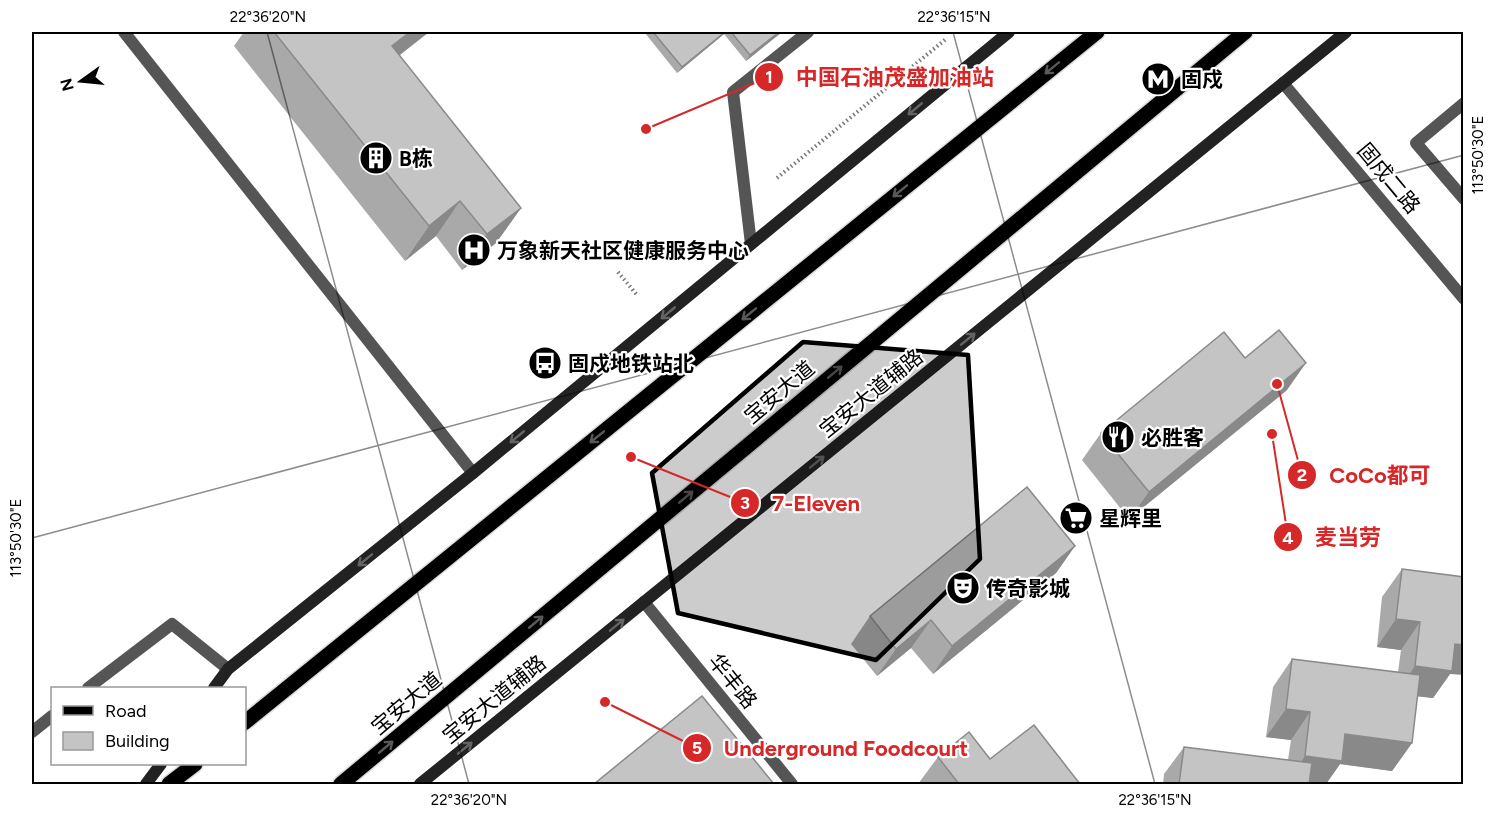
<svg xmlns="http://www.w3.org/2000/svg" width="1495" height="816" viewBox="0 0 1495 816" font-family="Figtree,'Noto Sans SC',sans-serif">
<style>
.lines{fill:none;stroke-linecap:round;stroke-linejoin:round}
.primary-casing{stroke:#dbdbdb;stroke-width:18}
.path{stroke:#777;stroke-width:4;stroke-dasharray:1.5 3;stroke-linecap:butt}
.service{stroke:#555;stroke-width:12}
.minor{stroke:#555;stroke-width:12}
.secondary{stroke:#222;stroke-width:12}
.primary{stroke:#000;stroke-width:15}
.wall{fill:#a9a9a9}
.shaded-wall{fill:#898989}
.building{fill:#c4c4c4;stroke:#898989;stroke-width:1.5}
.oneway{stroke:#595959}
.oneway2{stroke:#646464}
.marked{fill:#000;fill-opacity:0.2;stroke:#000;stroke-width:4.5;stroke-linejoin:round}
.ticks{fill:none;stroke:#000;stroke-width:1.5;stroke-opacity:0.45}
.labels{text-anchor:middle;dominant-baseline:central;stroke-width:4.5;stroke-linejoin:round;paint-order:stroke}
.poi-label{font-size:21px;font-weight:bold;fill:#000;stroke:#fff;text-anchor:start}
.street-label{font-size:21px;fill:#000;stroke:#fff}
.leader{fill:none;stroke:#d62828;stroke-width:2}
.callout-dot{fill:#d62828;stroke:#fff;stroke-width:2}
.mark-label{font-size:18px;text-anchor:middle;font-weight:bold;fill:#fff}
.callout-label{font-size:22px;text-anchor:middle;font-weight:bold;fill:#d62828;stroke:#fff;stroke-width:4.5;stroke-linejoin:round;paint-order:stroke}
.neatline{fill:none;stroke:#000;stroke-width:2}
.ticks-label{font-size:15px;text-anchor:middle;fill:#000}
</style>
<rect width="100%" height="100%" fill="#fff"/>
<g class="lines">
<g class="primary-casing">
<path id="primary" d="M244 723 1097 32
M169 784 195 764
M341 784 1245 32"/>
</g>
<path class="path" d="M777 178 946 39
M618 272 637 295"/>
<path class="service" d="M751 244 733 92 808 32"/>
<path class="minor" d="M124 32 473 473
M1283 83 1464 299
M1464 103 1416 143 1464 199
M644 602 792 784
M88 688 172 624 228 669
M32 732 52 716"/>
<path class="secondary" d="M214 688 228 669 473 473 1009 32
M146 784 161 764
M420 784 1346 32"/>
<use href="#primary" class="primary"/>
</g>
<path class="wall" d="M244 32H429L399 55 521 208 496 243 462 270 436 236 405 261 234 46Z
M646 32H782L746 61 724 34 677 73 645 33Z
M1245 358 1287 390 1129 519 1082 460 1101 433Z
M1075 546 1056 573 933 674 911 648 877 676 851 644 870 616Z
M1402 569 1450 674 1433 698 1417 696 1412 743 1392 771 1340 764 1326 784H1163L1164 774 1184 747 1288 760 1291 740 1266 737 1273 687 1292 659 1398 672 1401 650 1377 647 1382 597Z
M938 757 990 759 1080 784H918Z"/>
<path class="shaded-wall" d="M410 32H429L367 81 392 46Z
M725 32H726L724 34 677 73 682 67Z
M779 32H782L746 61 750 55Z
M460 201 436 236 405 261 429 226Z
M521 208 496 243 462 270 487 234Z
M1306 363 1287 390 1129 519 1149 492Z
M1075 546 1056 573 933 674 952 646Z
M1396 619 1420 622 1401 650 1377 647Z
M931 620 911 648 877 676 896 649Z
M1455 644 1464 645V675L1450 674 1433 698 1396 694 1415 666Z
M1286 709 1310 712 1291 740 1266 737Z
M1345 734 1412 743 1392 771 1340 764 1326 784H1286L1305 756Z"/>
<path class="building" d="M274 32H410L392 46 521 208 487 234 460 201 429 226Z
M653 32H725L682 67Z
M731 32H779L750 55Z
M1279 330 1306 363 1149 492 1101 433 1224 332 1245 358Z
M1027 487 1075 546 952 646 931 620 896 649 870 616Z
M1402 569 1464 577V645L1455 644 1452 671 1415 666 1420 622 1396 619Z
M1292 659 1420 675 1412 743 1345 734 1342 761 1305 756 1310 712 1286 709Z
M702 696 774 784H594Z
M1034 725 1080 784H959L938 757 969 732 990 759Z
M1184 747 1312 763 1309 784H1179Z"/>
<defs><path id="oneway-shaft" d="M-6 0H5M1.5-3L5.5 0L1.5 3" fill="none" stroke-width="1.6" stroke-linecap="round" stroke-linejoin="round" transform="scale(1.5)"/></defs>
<g class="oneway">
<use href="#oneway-shaft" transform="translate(1052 68) rotate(141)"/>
<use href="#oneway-shaft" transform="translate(900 191) rotate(141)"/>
<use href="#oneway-shaft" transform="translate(749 314) rotate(141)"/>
<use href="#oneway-shaft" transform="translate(835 372) rotate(-40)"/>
<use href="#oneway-shaft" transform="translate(597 437) rotate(141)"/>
<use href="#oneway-shaft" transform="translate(686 497) rotate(-40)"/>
<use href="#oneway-shaft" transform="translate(536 622) rotate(-40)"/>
<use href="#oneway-shaft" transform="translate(386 747) rotate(-40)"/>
</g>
<g class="oneway2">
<use href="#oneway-shaft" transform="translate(915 109) rotate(140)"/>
<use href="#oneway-shaft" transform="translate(668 313) rotate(140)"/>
<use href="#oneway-shaft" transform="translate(968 339) rotate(-39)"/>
<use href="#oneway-shaft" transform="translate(517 437) rotate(140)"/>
<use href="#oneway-shaft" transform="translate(817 462) rotate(-39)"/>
<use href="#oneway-shaft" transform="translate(365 560) rotate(141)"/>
<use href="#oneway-shaft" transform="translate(617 625) rotate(-39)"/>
<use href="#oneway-shaft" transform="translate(465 748) rotate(-39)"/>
</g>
<path class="marked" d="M803 342 968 355 980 559 876 660 678 613 652 473Z"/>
<path class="ticks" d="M267 32 469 784M953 32 1155 784M32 538 1464 155"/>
<defs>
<g id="metro-disc" transform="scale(1.725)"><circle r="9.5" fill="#000" stroke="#fff"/><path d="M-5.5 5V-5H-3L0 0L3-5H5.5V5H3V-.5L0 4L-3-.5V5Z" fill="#fff"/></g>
<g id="building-disc" transform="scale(1.725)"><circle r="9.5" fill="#000" stroke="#fff"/><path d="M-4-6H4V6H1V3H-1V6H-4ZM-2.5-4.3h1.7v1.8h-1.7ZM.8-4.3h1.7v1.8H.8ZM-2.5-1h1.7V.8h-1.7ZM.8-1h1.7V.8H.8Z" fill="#fff"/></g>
<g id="hospital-disc" transform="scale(1.725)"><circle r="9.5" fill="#000" stroke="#fff"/><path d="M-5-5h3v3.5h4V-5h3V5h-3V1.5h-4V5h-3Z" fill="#fff"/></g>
<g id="bus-disc" transform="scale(1.725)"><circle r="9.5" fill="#000" stroke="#fff"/><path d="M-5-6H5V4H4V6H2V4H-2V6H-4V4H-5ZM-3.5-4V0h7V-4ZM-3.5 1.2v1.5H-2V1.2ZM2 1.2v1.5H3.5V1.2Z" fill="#fff"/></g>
<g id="restaurant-disc" transform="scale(1.725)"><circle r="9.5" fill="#000" stroke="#fff"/><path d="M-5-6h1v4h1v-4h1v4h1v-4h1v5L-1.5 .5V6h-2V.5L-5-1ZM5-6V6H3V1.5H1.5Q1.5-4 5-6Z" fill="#fff"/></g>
<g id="supermarket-disc" transform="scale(1.725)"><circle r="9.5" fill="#000" stroke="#fff"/><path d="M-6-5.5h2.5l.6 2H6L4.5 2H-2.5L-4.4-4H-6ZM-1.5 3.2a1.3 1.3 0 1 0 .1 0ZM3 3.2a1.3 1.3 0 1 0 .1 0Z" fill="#fff"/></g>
<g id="theatre-disc" transform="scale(1.725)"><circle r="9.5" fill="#000" stroke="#fff"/><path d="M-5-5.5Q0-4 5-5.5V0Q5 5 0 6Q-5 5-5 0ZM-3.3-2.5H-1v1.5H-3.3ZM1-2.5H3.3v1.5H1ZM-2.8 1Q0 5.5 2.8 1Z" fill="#fff"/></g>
</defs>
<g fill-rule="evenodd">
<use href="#metro-disc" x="1158" y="79"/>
<use href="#building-disc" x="376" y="158"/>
<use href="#hospital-disc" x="474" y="250"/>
<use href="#bus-disc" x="545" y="363"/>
<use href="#restaurant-disc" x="1118" y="437"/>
<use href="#supermarket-disc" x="1076" y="518"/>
<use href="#theatre-disc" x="963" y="588"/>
</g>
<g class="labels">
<g class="poi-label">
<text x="1181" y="79">固戍</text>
<text x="399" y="158">B栋</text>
<text x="497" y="250">万象新天社区健康服务中心</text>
<text x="568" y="363">固戍地铁站北</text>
<text x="1141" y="437">必胜客</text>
<text x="1099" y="518">星辉里</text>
<text x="986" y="588">传奇影城</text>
</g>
<g class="street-label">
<text transform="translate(1389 178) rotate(50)">固戍二路</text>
<text transform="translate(779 392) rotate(-40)">宝安大道</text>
<text transform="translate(871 393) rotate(-39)">宝安大道辅路</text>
<text transform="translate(733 681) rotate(51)">华丰路</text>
<text transform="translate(494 699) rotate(-39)">宝安大道辅路</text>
<text transform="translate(406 703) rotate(-40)">宝安大道</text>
</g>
</g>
<path class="leader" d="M646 129L769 77M1277 384L1302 475M631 457L745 503M1272 434L1288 537M605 702L697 748"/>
<g class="callout-dot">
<circle cx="646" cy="129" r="6"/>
<circle cx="1277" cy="384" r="6"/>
<circle cx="631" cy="457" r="6"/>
<circle cx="1272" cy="434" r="6"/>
<circle cx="605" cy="702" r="6"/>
<circle cx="769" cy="77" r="15"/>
<circle cx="1302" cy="475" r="15"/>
<circle cx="745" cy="503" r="15"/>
<circle cx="1288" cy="537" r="15"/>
<circle cx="697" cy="748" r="15"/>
</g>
<g class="mark-label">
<text x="769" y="83">1</text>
<text x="1302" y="481">2</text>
<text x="745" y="509">3</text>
<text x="1288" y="544">4</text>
<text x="697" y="754">5</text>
</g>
<g class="callout-label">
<text x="895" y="85">中国石油茂盛加油站</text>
<text x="1380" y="483">CoCo都可</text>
<text x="816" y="511">7-Eleven</text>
<text x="1348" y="545">麦当劳</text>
<text x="846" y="756">Underground Foodcourt</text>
</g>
<rect width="1495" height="816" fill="none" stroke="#ffffff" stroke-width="66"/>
<rect x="51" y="687" width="195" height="78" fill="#ffffff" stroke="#999999" stroke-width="1.5"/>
<rect x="63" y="706" width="30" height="9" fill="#000000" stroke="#999999" stroke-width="1.5"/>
<text x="105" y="717" font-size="18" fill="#000000">Road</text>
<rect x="63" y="732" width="30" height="18" fill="#c4c4c4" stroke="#999999" stroke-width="1.5"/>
<text x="105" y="747" font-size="18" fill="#000000">Building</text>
<g transform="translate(81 81) rotate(255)" stroke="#ffffff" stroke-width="4.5" paint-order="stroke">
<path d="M0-4.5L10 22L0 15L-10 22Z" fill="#000000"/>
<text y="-9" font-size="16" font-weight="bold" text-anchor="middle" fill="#000000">N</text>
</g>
<rect x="33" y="33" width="1429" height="750" class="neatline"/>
<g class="ticks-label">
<text x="268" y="22">22°36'20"N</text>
<text x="954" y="22">22°36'15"N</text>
<text transform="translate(1478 155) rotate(-90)" y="5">113°50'30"E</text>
<text transform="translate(16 538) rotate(-90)" y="5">113°50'30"E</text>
<text x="469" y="805">22°36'20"N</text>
<text x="1155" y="805">22°36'15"N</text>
</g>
</svg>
